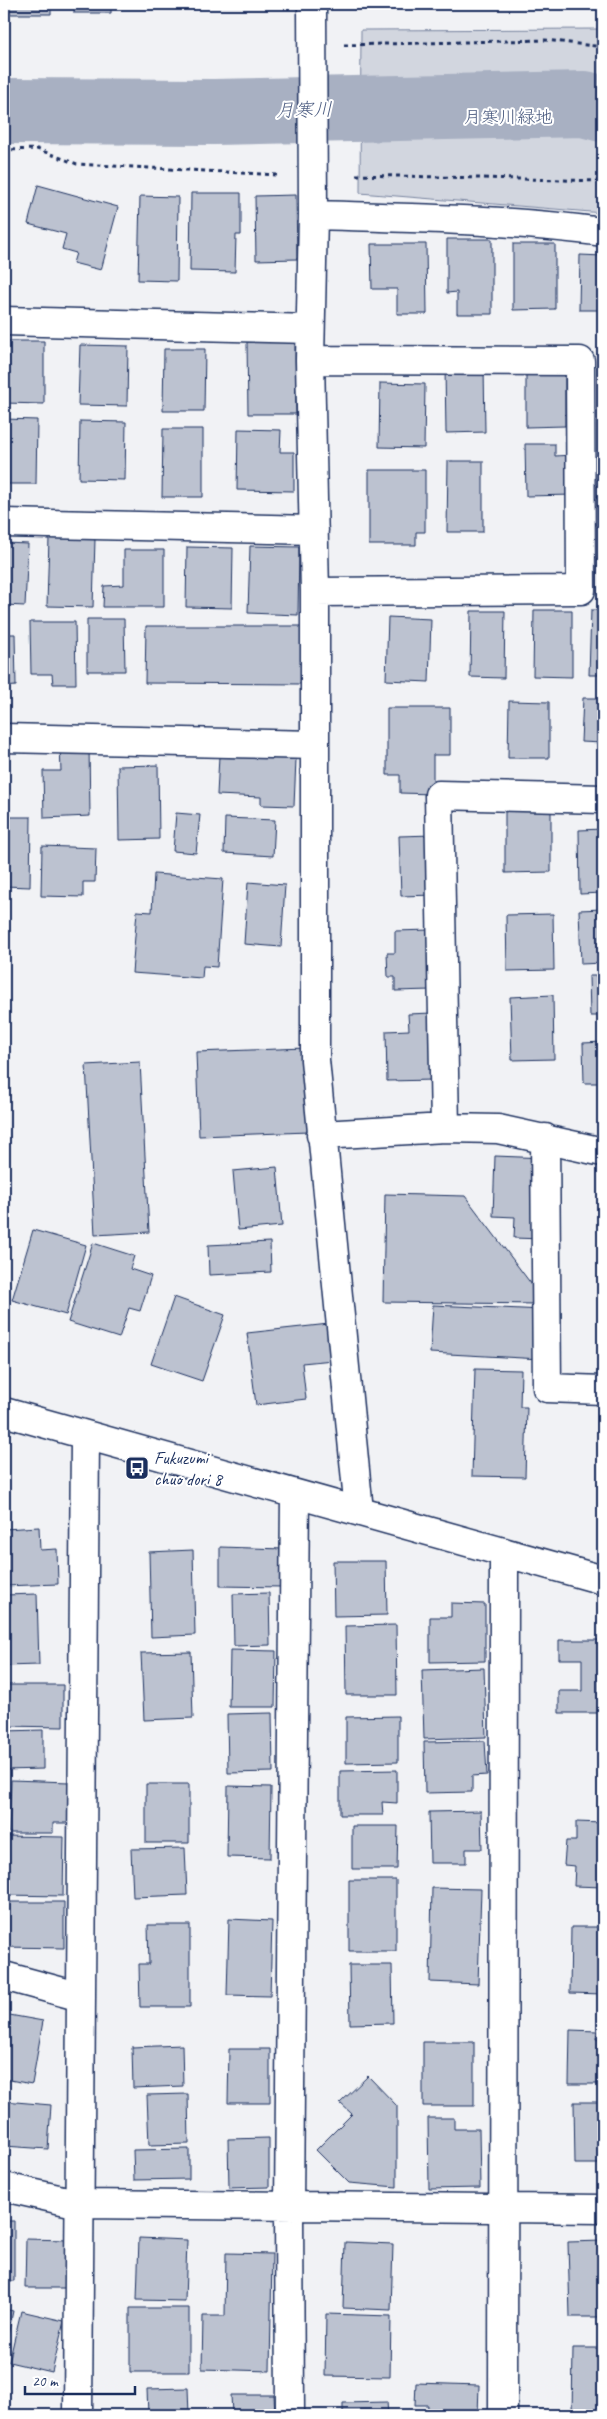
<svg xmlns="http://www.w3.org/2000/svg" width="607" height="2419" viewBox="0 0 607 2419" font-family="Caveat,'Klee One',sans-serif">
<style>
.green{fill:#d2d6df;stroke:#76829e}
.lines{fill:none;stroke-linecap:round;stroke-linejoin:round}
.river{stroke:#a8b0c2;stroke-width:66}
.building{fill:#bcc2d0;stroke:#1b2f5e}
.minor-casing{stroke:#1b2f5e;stroke-width:31}
.path{stroke:#1b2f5e;stroke-width:3;stroke-dasharray:4 4;stroke-linecap:butt}
.minor{stroke:#fff;stroke-width:28}
.labels{text-anchor:middle;dominant-baseline:central;stroke-width:4;stroke-linejoin:round;paint-order:stroke}
.park-label{font-size:18px;fill:#49597e;stroke:#fff}
.poi-label{font-size:18px;fill:#1b2f5e;stroke:#fff;text-anchor:start}
.water-label{font-size:19px;font-style:italic;fill:#4c5c81;stroke:#fff}
</style>
<rect width="100%" height="100%" fill="#f1f2f5"/>
<filter id="ink" filterUnits="userSpaceOnUse"><feTurbulence type="fractalNoise" baseFrequency=".02" numOctaves="2"/><feDisplacementMap in="SourceGraphic" scale="10" xChannelSelector="R" yChannelSelector="G"/><feConvolveMatrix kernelMatrix="1 2 1 2 8 2 1 2 1" color-interpolation-filters="sRGB"/></filter>
<g filter="url(#ink)">
<path class="green" d="M603 29V213L360 193 361 30Z"/>
<g class="lines">
<path class="river" d="M4 111 214 112 584 104 603 109"/>
</g>
<path class="building" d="M5 4H51V14H5Z
M74 4H111V13H74Z
M38 185 118 207 101 270 73 263 76 253 62 249 66 234 28 224Z
M191 193H241V235H236L235 272 190 271Z
M296 195 297 259 256 260 255 196Z
M140 196 178 197 177 281 138 280Z
M447 239H492V314H457V292L447 293Z
M371 244H426L427 314H397V289H372Z
M513 244H555V309L513 310Z
M580 255 603 256V310H579Z
M4 341H44V404L4 403Z
M247 342H295L296 414H248Z
M80 345 128 346 127 406 78 405Z
M164 349H205L204 411H163Z
M445 368H484L485 432 446 433Z
M526 375H565V426L526 427Z
M380 383 425 384 424 448 379 447Z
M4 419 37 420 36 484H4Z
M80 421 126 422 125 480 79 479Z
M163 429H203V497H162Z
M238 429 281 430 280 452H294V491L237 490Z
M525 444H555V456L573 455 574 495 526 496Z
M448 461H483V532H447Z
M369 470H425V532H416V545H369Z
M49 538 95 539 93 607 47 606Z
M4 543 28 544 25 606 4 605Z
M250 546 299 547 298 615 248 613Z
M187 547 233 548 232 608 186 607Z
M124 550H164V607H103L104 586 124 585Z
M534 610H572V677L533 676Z
M591 610H603V675H589Z
M471 611H505L504 678 470 677Z
M388 617 431 619 429 682 386 680Z
M87 619H124L125 671H87Z
M30 622H75L76 684H53L52 674H31Z
M146 626H302V684L145 683Z
M4 634H15L16 686 4 687Z
M583 698H603V743L581 742Z
M509 701 549 702V758H508Z
M387 708H450V755H433V794L400 793V775H387Z
M89 747 90 816 44 818 43 771H61L60 748Z
M219 756 296 759 294 806 261 805V797L217 795Z
M158 765 159 839 119 840 118 766Z
M551 809V872L505 873V810Z
M176 813 200 815 196 853 173 851Z
M4 817H31L30 887 4 886Z
M225 818 275 820 273 856 224 853Z
M603 829V893L580 894 579 830Z
M433 835 435 895 401 896 399 836Z
M42 846 96 848 95 882H83V897L41 896Z
M154 874 223 879 217 967 203 966 202 978 132 973 137 911 152 912Z
M248 882 285 885 281 947 244 944Z
M603 909V963L581 964 579 910Z
M553 914 554 970 507 971 506 915Z
M430 930 431 990 395 991V977H388L387 953H395V931Z
M589 976H603V1016H590Z
M553 995 554 1059 512 1060 510 997Z
M432 1013 434 1080 387 1081 386 1031 409 1030 408 1014Z
M603 1042V1091H602V1083H584L583 1043Z
M306 1048 309 1132 199 1136 196 1052Z
M140 1062 149 1232 95 1235 86 1065Z
M495 1156 545 1158 542 1239 514 1238 515 1217 493 1216Z
M277 1167 282 1226 238 1230 233 1171Z
M385 1194 465 1196 538 1293V1304L383 1302Z
M33 1230 86 1245 66 1315 12 1300Z
M270 1242 271 1272 209 1275 208 1245Z
M93 1243 134 1256 130 1269 151 1276 140 1311 129 1308 119 1338 68 1322Z
M174 1297 225 1315 202 1381 151 1364Z
M433 1305 544 1310 541 1359 430 1353Z
M329 1324 333 1360 302 1363 306 1399 256 1405 247 1333Z
M475 1369 521 1370 520 1407H527L525 1477 472 1476Z
M39 1527 40 1550 57 1549 58 1584 4 1586V1529Z
M220 1547 283 1549 282 1587 220 1586Z
M193 1550 195 1635 151 1637 149 1552Z
M333 1561H386L387 1615 334 1616Z
M269 1593 270 1645 234 1646 233 1594Z
M37 1594 39 1665 4 1666V1595Z
M451 1603 485 1604V1661L430 1662V1617H451Z
M396 1625 397 1695H346L345 1626Z
M559 1640H603V1713H559V1691H582V1659H559Z
M230 1650 276 1651 275 1707H229Z
M191 1652 193 1718 144 1720 141 1653Z
M484 1668 486 1737 424 1739 422 1670Z
M4 1685H63V1727L4 1726Z
M272 1713 273 1772 228 1773 227 1714Z
M398 1716V1762L346 1763V1717Z
M43 1730V1769L4 1770V1731Z
M485 1741 487 1775 472 1776V1792L425 1793 424 1742Z
M397 1770V1803L382 1802 383 1815H340V1771Z
M11 1780 69 1782V1823H53V1833H9Z
M146 1784H189V1843H146Z
M228 1786 271 1787 270 1858 227 1857Z
M481 1811 482 1849H466V1863H430L429 1812Z
M576 1822 603 1823V1887L574 1886 575 1866 564 1865 566 1841H576Z
M352 1826H398L397 1869H352Z
M4 1836 64 1837 63 1896 4 1895Z
M185 1848 187 1895 133 1897 131 1849Z
M349 1880H396V1951H349Z
M432 1888 481 1889 478 1984 430 1982Z
M4 1902H64V1948L4 1947Z
M229 1919 272 1921 270 1996 227 1995Z
M148 1925H190V2007H140L139 1964H149Z
M571 1927H603V1994L570 1993Z
M349 1965H392L393 2023 350 2024Z
M4 2014 43 2021 32 2084 4 2079Z
M570 2030 597 2031 596 2039H603V2084H569Z
M423 2042H474V2106H423Z
M182 2045 183 2086 133 2088 132 2047Z
M229 2049H270V2103H228Z
M368 2076 397 2106V2187L349 2183 316 2150 352 2114 340 2103Z
M188 2094 189 2144 149 2145 147 2095Z
M4 2101 51 2105 48 2149 4 2146Z
M574 2102H603V2164H575Z
M428 2118H454V2129H479L480 2188 429 2189Z
M269 2138V2187L229 2188 228 2139Z
M189 2149V2179L134 2180 133 2150Z
M4 2221H14V2281H4Z
M139 2238 187 2240 185 2301 137 2300Z
M26 2239 67 2240 66 2288H25Z
M603 2241V2317H570L568 2242Z
M345 2242 393 2244 391 2310 343 2308Z
M226 2253 272 2254 270 2371 202 2369 203 2316H225Z
M130 2308H189V2372H130Z
M4 2309 13 2311 4 2355Z
M21 2311 64 2321 52 2372 9 2362Z
M326 2314 391 2316 390 2377 325 2376Z
M573 2348H603V2415H572Z
M416 2383 479 2385 478 2415H427L428 2405H415Z
M188 2388 189 2415H148L147 2389Z
M231 2395H274L275 2415H232Z
M387 2402 388 2415H343V2403Z"/>
<g class="lines">
<g class="minor-casing">
<path id="minor" d="M312 4 313 215 310 360 315 592V1060L359 1511
M313 215C410 218 507 219 603 232
M4 321 310 329
M310 360 580 361 581 590 315 592
M4 523 314 530
M4 738 315 745
M445 1128 439 795 603 799
M321 1135 445 1128 498 1129 603 1152
M545 1138 547 1388 603 1390
M4 1412 603 1580
M4 1976 81 1997
M4 2187 80 2204 603 2209
M78 2415 85 1435
M290 2415 289 2208 295 1494
M503 2415 504 1552"/>
</g>
<path class="path" d="M344 45 545 40 603 47
M4 150 37 149 77 164 279 175
M356 175 603 181"/>
<use href="#minor" class="minor"/>
</g>
</g>
<defs>
<g id="bus-square" transform="scale(1.25)"><rect x="-9" y="-9" width="18" height="18" rx="4" fill="#1b2f5e" stroke="#fff"/><path d="M-5-6H5V4H4V6H2V4H-2V6H-4V4H-5ZM-3.5-4V0h7V-4ZM-3.5 1.2v1.5H-2V1.2ZM2 1.2v1.5H3.5V1.2Z" fill="#fff"/></g>
</defs>
<g fill-rule="evenodd">
<use href="#bus-square" x="137" y="1468"/>
</g>
<g class="labels">
<g class="park-label">
<text x="508" y="117">月寒川緑地</text>
</g>
<g class="poi-label">
<text x="154" y="1458">Fukuzumi<tspan x="154" dy="21">chuo dori 8</tspan></text>
</g>
<g class="water-label">
<text transform="translate(304 110) rotate(-1)">月寒川</text>
</g>
</g>
<rect width="607" height="2419" fill="none" stroke="#fff" stroke-width="20"/>
<rect x="10" y="10" width="587" height="2399" fill="none" stroke="#1b2f5e" stroke-width="2" filter="url(#ink)"/>
<path d="M25 2386v8h110v-8" fill="none" stroke="#1b2f5e" stroke-width="2.5"/>
<text x="32" y="2386" font-size="15" fill="#1b2f5e" stroke="#ffffff" stroke-width="4" paint-order="stroke">20 m</text>
</svg>
